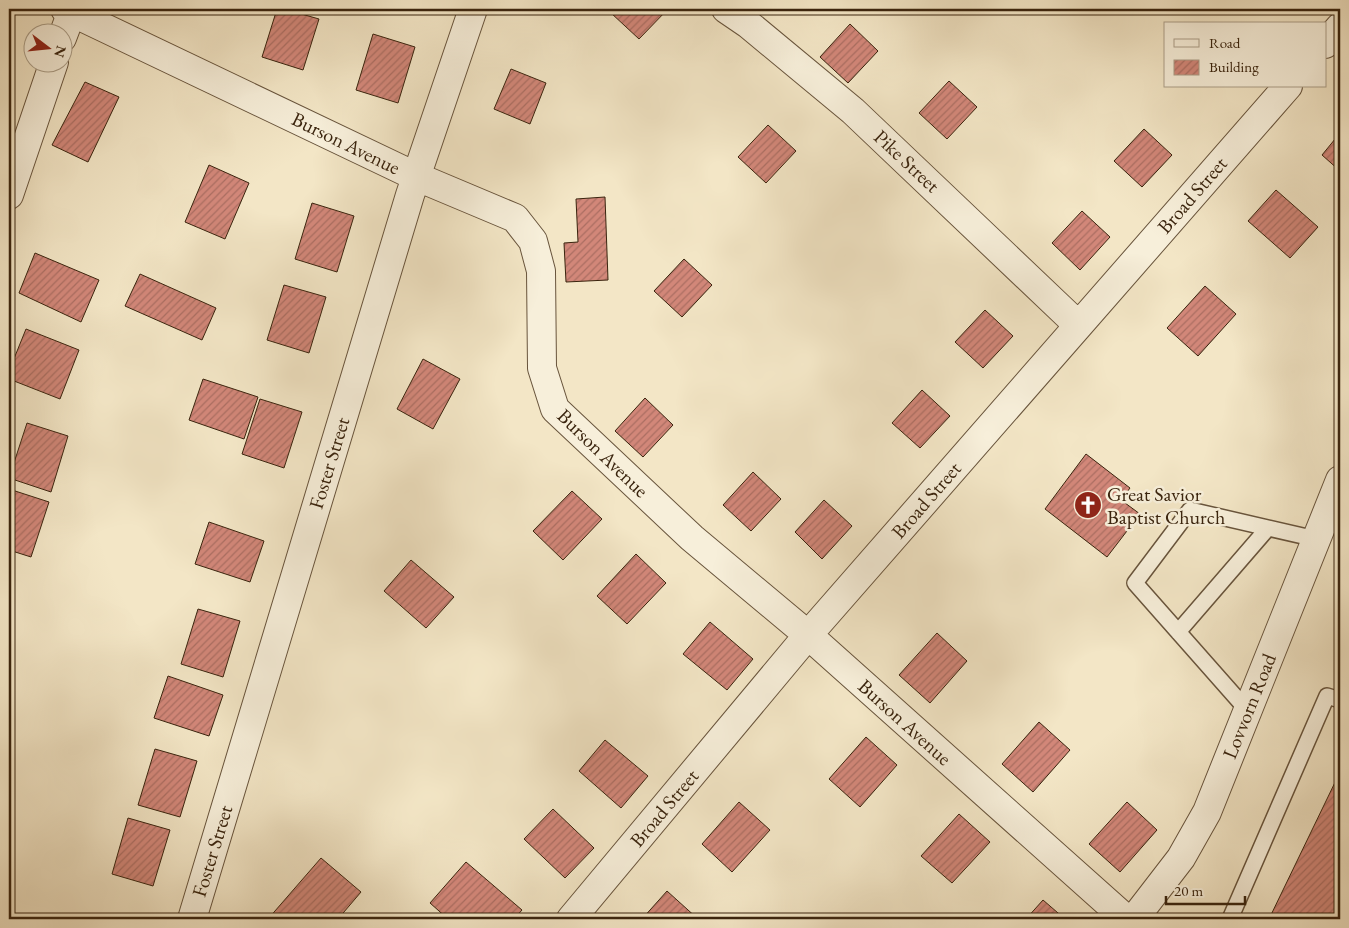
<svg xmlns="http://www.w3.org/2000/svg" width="1349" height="928" viewBox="0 0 1349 928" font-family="'EB Garamond',serif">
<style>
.building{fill:url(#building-hatch);stroke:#3a240e}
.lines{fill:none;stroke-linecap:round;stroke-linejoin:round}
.service-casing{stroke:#68543c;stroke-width:18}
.minor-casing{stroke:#68543c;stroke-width:30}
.tertiary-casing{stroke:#68543c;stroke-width:30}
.service{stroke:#f7efda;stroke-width:15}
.minor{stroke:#f7efda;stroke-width:28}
.tertiary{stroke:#f7efda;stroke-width:28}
.labels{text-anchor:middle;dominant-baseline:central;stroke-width:5;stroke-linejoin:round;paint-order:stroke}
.street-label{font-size:20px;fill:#3a240e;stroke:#f7efda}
.poi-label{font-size:20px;fill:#3a240e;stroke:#f7efda;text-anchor:start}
</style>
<defs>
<pattern id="building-hatch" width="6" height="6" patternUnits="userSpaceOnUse" patternTransform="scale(1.25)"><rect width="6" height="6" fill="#d28779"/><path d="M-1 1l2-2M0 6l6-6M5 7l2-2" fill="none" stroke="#ab6e62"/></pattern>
</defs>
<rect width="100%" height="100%" fill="#f3e6c6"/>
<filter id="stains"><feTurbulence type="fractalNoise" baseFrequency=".004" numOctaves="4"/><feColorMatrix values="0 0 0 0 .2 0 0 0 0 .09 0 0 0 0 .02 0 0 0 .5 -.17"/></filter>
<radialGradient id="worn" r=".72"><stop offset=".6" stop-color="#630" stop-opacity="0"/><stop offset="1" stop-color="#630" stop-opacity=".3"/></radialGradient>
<path class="building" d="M277 9H284L319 19 303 70 262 57Z
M616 9H668L639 39 611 13Z
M850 24 878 51 848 83 820 57Z
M373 34 415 47 398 103 356 90Z
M511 69 546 83 530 124 494 109Z
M949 81 977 107 947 139 919 113Z
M85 82 119 97 88 162 52 145Z
M768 125 796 151 766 183 738 157Z
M1144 129 1172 155 1142 187 1114 161Z
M1340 133V171L1322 155Z
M209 165 249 183 225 239 185 222Z
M1276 190 1318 227 1290 258 1248 221Z
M605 197 608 280 566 282 564 243 578 242 576 199Z
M312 203 354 216 337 272 295 259Z
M1082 211 1110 237 1080 270 1052 243Z
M35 253 99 280 81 322 19 293Z
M684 259 712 285 682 317 654 291Z
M140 274 216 308 202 340 125 306Z
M284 285 326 297 309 353 267 340Z
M1205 286 1236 314 1198 356 1167 328Z
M985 310 1013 336 983 368 955 342Z
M26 329 79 350 60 399 9 379V371Z
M423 359 460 379 433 429 397 409Z
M203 379 258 397 244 439 189 420Z
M922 390 950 416 920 448 892 423Z
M645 398 673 425 643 457 615 431Z
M260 399 302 412 284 468 242 454Z
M27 423 68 436 51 492 9 478Z
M1086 454 1130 488 1121 500 1140 514 1107 557 1045 509Z
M753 472 781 499 751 531 723 505Z
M9 489 49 502 31 557 9 550Z
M572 491 602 519 563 560 533 531Z
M824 500 852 526 822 559 795 532Z
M209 522 264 541 250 582 195 564Z
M636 554 666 583 627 624 597 596Z
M411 560 454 597 426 628 384 591Z
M198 609 240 621 223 677 181 664Z
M710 622 753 659 727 690 683 654Z
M937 633 967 661 930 703 899 675Z
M168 676 223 695 209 736 154 718Z
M1039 722 1070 750 1033 792 1002 764Z
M866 737 897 765 860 807 829 779Z
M605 740 648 776 621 808 579 771Z
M155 749 197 761 180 817 138 805Z
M1340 772V919H1269Z
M739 802 770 830 732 872 702 844Z
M1127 802 1157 830 1120 872 1089 844Z
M553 809 594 848 565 878 524 839Z
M959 814 990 842 952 883 921 856Z
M128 818 170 830 153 886 112 874Z
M321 858 361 892 338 919H268Z
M466 862 522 910 514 919H448L430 903Z
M667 891 698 919H642Z
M1043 900 1065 919H1026Z"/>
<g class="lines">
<g class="service-casing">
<path id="service" d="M1178 632 1268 528
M1248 711 1135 583 1190 510 1316 539
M1230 919 1327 696 1340 700"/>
</g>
<g class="minor-casing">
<path id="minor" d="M65 9 415 176 515 218 533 241 541 271 542 368 555 409 692 538 808 635 1126 919
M726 9 748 24 853 111 1078 325
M1325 44 1340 27
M192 919 410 195 473 9
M571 919 808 635 1288 86"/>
</g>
<g class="tertiary-casing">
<path id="tertiary" d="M62 38 73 9
M9 195 54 62
M1134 919 1181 858 1207 812 1340 480"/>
</g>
<use href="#service" class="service"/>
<use href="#minor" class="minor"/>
<use href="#tertiary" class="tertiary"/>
</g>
<defs>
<g id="church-disc" transform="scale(1.4375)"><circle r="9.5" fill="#8f2418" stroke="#f7efda"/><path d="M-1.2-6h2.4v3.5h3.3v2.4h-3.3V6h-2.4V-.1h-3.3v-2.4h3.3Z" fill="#fff"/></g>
</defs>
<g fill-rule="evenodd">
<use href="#church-disc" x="1088" y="505"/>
</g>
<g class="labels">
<g class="street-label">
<text transform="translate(346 143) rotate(26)">Burson Avenue</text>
<text transform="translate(907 161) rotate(43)">Pike Street</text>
<text transform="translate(1192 195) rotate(-49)">Broad Street</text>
<text transform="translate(603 453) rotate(44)">Burson Avenue</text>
<text transform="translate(329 463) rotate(-73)">Foster Street</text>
<text transform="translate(926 500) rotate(-49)">Broad Street</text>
<text transform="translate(1249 706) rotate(-68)">Lovvorn Road</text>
<text transform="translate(905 722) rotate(42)">Burson Avenue</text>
<text transform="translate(664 808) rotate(-50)">Broad Street</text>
<text transform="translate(212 851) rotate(-73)">Foster Street</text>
</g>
<g class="poi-label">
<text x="1107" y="494">Great Savior<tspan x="1107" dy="23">Baptist Church</tspan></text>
</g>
</g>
<rect width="1349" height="928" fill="none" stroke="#f3e6c6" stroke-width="30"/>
<rect x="10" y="10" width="1329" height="908" fill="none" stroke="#3a240e" stroke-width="2.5"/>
<rect x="15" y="15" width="1319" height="898" fill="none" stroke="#3a240e"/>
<rect x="1164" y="22" width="162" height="65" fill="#f7efda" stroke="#ab9e88"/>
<rect x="1174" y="39" width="25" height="8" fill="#f7efda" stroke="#ab9e88"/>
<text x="1209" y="48" font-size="15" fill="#3a240e">Road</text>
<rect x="1174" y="60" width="25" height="15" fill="url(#building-hatch)" stroke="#ab9e88"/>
<text x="1209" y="72" font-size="15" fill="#3a240e">Building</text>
<g transform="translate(48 48) rotate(106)"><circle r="24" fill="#f7efda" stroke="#ab9e88"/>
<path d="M0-4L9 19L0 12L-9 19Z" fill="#8f2418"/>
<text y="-8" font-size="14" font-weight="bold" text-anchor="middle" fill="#3a240e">N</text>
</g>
<path d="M1166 896v8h79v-8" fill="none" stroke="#3a240e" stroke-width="2.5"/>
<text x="1174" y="896" font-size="15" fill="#3a240e" stroke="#f7efda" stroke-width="4" paint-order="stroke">20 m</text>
<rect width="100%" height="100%" filter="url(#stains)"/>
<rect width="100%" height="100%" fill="url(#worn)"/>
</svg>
